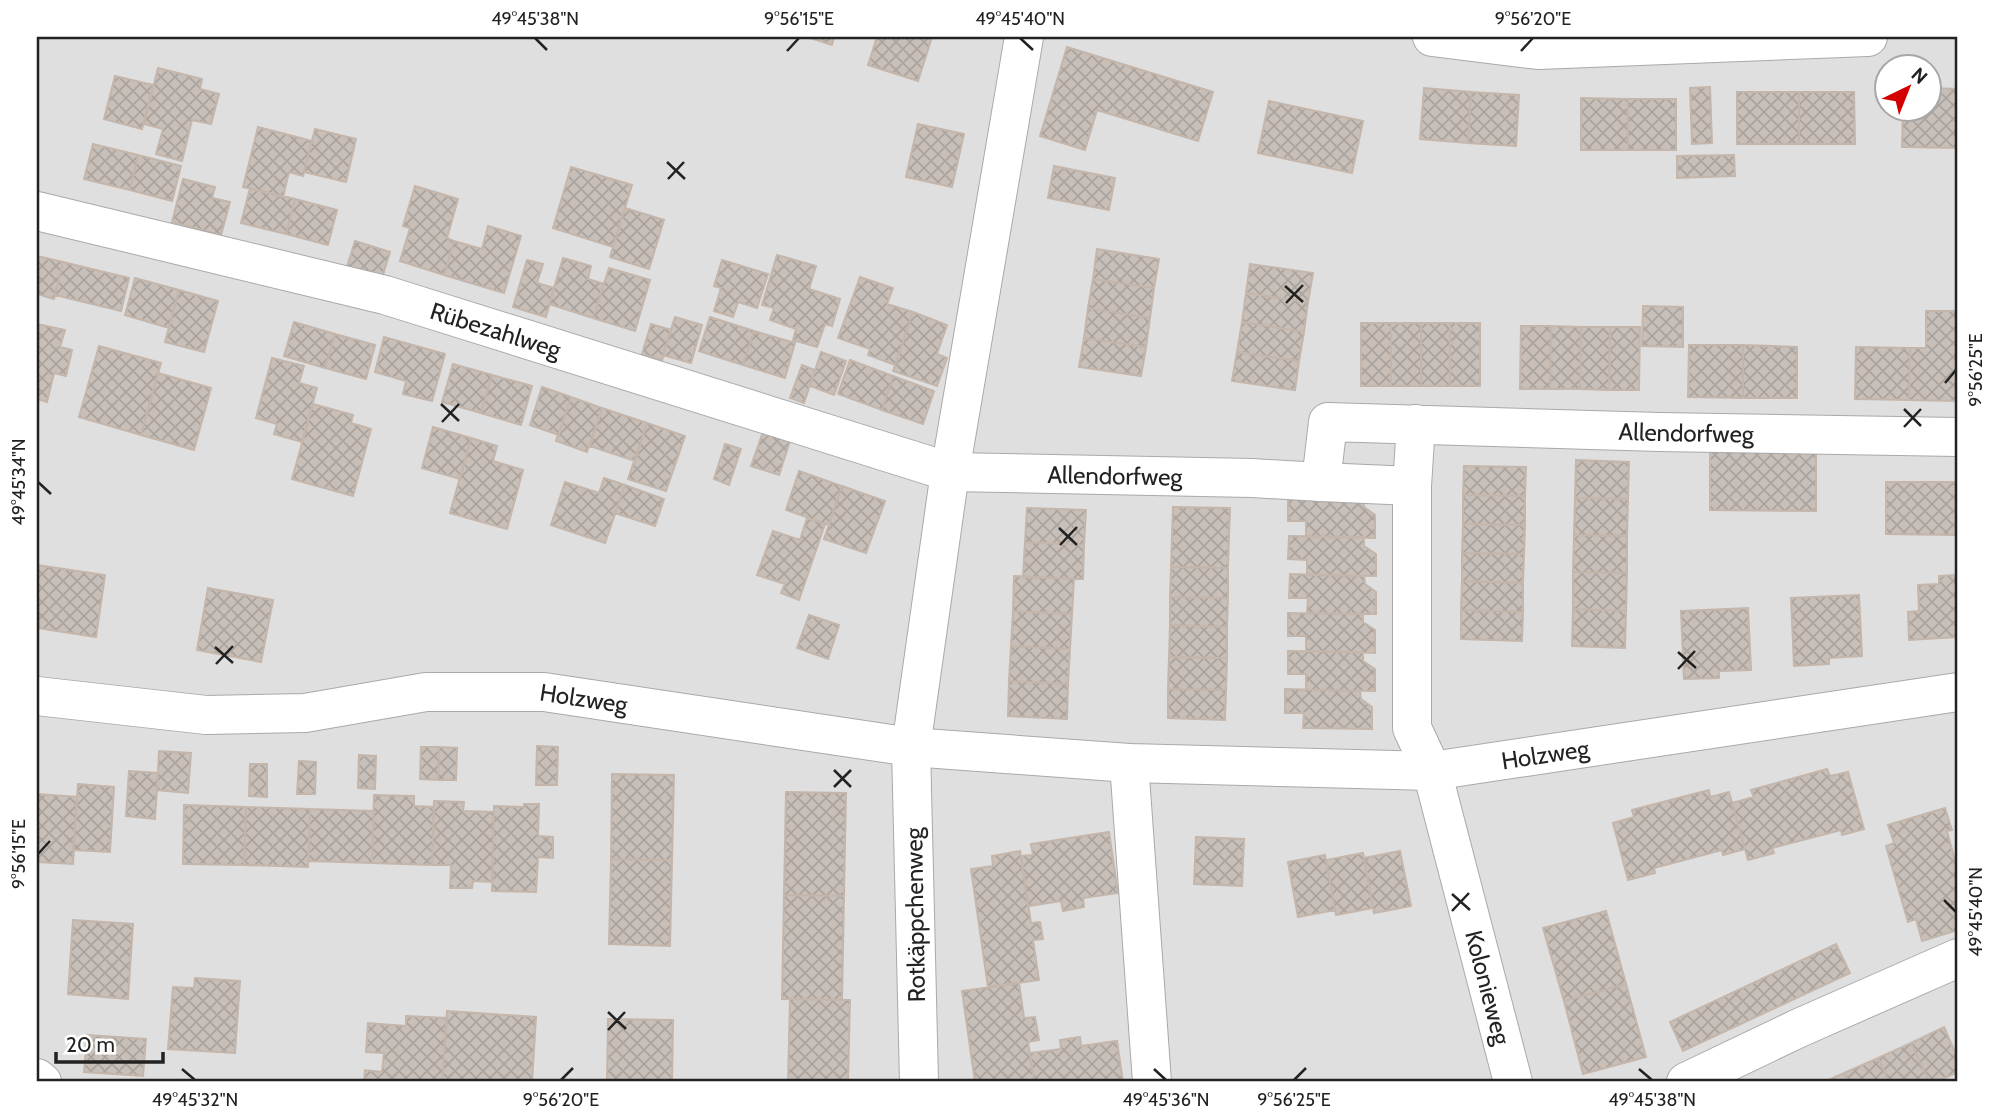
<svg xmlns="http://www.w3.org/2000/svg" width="1995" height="1119" viewBox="0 0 1995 1119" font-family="Cabin,sans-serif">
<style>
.residential{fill:#e0dfdf;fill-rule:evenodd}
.building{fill:url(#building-cross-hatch);stroke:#c4b6ab;stroke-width:2}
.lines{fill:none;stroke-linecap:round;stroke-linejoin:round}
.minor-casing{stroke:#a9a9a9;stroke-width:40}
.minor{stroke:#fff;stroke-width:38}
.ticks{fill:none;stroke:#222;stroke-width:2.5}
.labels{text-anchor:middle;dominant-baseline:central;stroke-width:7;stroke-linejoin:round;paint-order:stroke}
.street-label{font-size:24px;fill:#222;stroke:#fff}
.neatline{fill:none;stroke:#222;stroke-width:2.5}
.ticks-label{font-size:18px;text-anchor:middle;fill:#222}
</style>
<defs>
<pattern id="building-cross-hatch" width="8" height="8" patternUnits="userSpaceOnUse" patternTransform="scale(1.75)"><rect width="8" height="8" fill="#c7bfb8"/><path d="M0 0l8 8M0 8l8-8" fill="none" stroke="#aba49e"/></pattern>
</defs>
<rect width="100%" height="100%" fill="#f2efe9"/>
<path class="residential" d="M37 37H1958V1082H37ZM1886 66H1928V108H1886Z"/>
<path class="building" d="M807 37H834L832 45Z
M877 37H932L918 81 868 65Z
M1067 47 1213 92 1198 141 1097 110 1085 150 1040 136Z
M158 68 202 79 200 89 219 94 211 124 192 120 182 161 156 154 163 129 144 124Z
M115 76 153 85 142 129 104 119Z
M1710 87 1712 143 1692 144 1690 88Z
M1424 88 1471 92 1468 143 1420 139Z
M1928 88 1958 89V148L1902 147 1903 108H1928Z
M1471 92 1519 95 1516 146 1468 143Z
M1737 92H1799V144H1737Z
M1799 92H1854L1855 144H1799Z
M1581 98 1628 99V150H1581Z
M1628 99H1676V150H1628Z
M1269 101 1363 121 1352 173 1258 153Z
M918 124 964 134 952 187 906 177Z
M258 127 312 141 303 176 289 172 283 197 243 187Z
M315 129 356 139 346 182 304 172Z
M93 144 138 155 130 190 84 179Z
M138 155 181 166 172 201 130 190Z
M1734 155 1735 176 1677 178V156Z
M1054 166 1115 178 1109 210 1048 198Z
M571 167 632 185 613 247 553 228Z
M183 179 215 187 212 198 230 202 221 235 172 222Z
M415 186 458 199 447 238 454 241 444 275 400 261 410 228 403 226Z
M250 188 295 199 286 234 241 223Z
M295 199 337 210 328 245 286 234Z
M625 208 664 220 649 269 610 257Z
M488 226 521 236 504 293 444 275 454 241 482 249Z
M355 241 390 252 381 281 346 270Z
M1097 249 1159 259 1154 288 1093 279Z
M777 255 816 266 809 289 840 299 832 326 825 324 817 347 793 340 796 329 770 320 774 308 762 305Z
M37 256 63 262 54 299 37 294Z
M563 258 591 266 588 279 604 284 593 318 549 304Z
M527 260 543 264 537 283 554 288 546 317 513 307Z
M722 260 768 274 757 308 738 302 733 317 714 311 721 288 714 286Z
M63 262 129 278 121 311 55 295Z
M1250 264 1313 273 1308 302 1246 293Z
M609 268 650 280 635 331 593 318Z
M860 277 893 288 887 304 913 312 895 365 868 355 870 349 838 338Z
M135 278 179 290 169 328 125 315Z
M1093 279 1154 288 1150 318 1088 308Z
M179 290 218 301 204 352 165 342Z
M1246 293 1308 302 1304 332 1242 322Z
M1643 306 1683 307V347L1642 346Z
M1088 308 1150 318 1146 347 1084 338Z
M1926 311H1958V401L1909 400 1910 348H1926Z
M913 312 947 325 937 354 947 358 937 386 893 371Z
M675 317 702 325 691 363 663 355Z
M710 317 754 331 743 365 699 351Z
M294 322 335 334 325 368 284 356Z
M1242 322 1304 332 1299 361 1237 352Z
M1361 323H1391V386H1361Z
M1391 323H1421V386H1391Z
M1421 323H1450V386H1421Z
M1450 323H1480V386H1450Z
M37 324 65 330 60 347 72 350 66 376 54 373 47 402 37 399Z
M651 324 671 330 662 360 642 354Z
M1521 326H1551L1550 389H1520Z
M1551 326 1581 327 1580 389H1550Z
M1581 327H1610L1609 390 1580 389Z
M1610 327H1640L1639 390H1609Z
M754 331 795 343 785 378 743 365Z
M335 334 375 345 366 379 325 368Z
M384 337 445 354 432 401 403 394 406 381 375 372Z
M1084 338 1146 347 1141 376 1079 367Z
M1689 345H1743V398L1688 397Z
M1743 345 1797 347V398H1743Z
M99 346 161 363 141 435 79 417Z
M1856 347 1910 348 1909 400 1855 399Z
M821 352 846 361 834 395 810 386Z
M1237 352 1299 361 1295 390 1232 381Z
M272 358 304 366 299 383 317 388 302 442 274 434 277 424 256 418Z
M850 360 893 376 882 410 838 394Z
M453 364 492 375 481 413 442 402Z
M802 365 815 370 804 403 790 398Z
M158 373 211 388 194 450 141 435Z
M492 375 532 386 521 425 481 413Z
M893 376 934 391 923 424 882 410Z
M542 387 571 397 559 435 530 425Z
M571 397 602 408 587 452 556 441Z
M313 404 353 415 351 423 371 429 353 496 292 479Z
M602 408 647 423 635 461 590 446Z
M647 423 685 436 666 491 628 479Z
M433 427 471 438 460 479 422 468Z
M763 432 790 441 779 475 751 466Z
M471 438 497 446 493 461 523 470 507 529 450 513Z
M725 444 741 449 729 485 714 479Z
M1710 446 1816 447V511L1710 510Z
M1576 460 1629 462 1628 499 1575 498Z
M1464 466 1526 467 1525 496 1463 495Z
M799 471 842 486 829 525 786 510Z
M604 478 625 485 605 543 551 525 565 482 599 493Z
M1886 482H1956L1955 535 1886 534Z
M625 485 664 499 655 526 615 513Z
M842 486 885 501 866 553 824 539Z
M1463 495 1525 496V525L1463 524Z
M1288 498 1363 499 1364 507 1375 515V538L1306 537V521H1288Z
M1575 498 1628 499 1627 536 1574 535Z
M1173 507 1230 508 1228 568 1171 567Z
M1027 508 1086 510 1084 545 1025 542Z
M807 518 825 524 799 600 781 593 785 584 757 575 773 531 800 540Z
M1463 524 1525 525 1524 554 1462 553Z
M1574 535 1627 536V573L1573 572Z
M1289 536 1364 537V546L1376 554V576L1307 575V560L1288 559Z
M1025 542 1084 545 1083 579 1023 577Z
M1462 553 1524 554 1523 583 1462 581Z
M37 565 105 575 96 637 37 628Z
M1171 567 1228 568V598L1170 597Z
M1573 572 1627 573 1626 611 1573 609Z
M1290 574 1364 576 1365 584 1376 592V614L1307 613 1308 598H1289Z
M1958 575V637L1909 640 1908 612 1919 611 1918 585 1939 584V576Z
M1014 576 1074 579 1072 614 1013 611Z
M1462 581 1523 583V612L1461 610Z
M208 588 273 600 261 662 197 650Z
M1859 595 1862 656 1829 658V664L1794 666 1791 598Z
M1170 597 1228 598 1227 627 1170 625Z
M1748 608 1751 670 1719 671V678L1684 679 1681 611Z
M1573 609 1626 611 1625 648 1572 646Z
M1461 610 1523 612 1522 641 1461 639Z
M1013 611 1072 614 1070 649 1011 646Z
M1288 613 1363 614V622L1375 630V653L1306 651V636H1288Z
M809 615 839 625 828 659 797 648Z
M1170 625 1227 627V658L1169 657Z
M1011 646 1070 649 1068 684 1009 681Z
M1288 651 1363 652V661L1375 669V691L1306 690V674H1288Z
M1169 657 1227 658 1226 690 1168 689Z
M1009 681 1068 684 1067 719 1008 716Z
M1168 689 1226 690 1225 720 1168 718Z
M1285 689 1360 691 1361 699 1372 707V729L1303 728 1304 713H1285Z
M537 746 558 747 557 785H536Z
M421 747H439L438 780 420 779Z
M439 747 457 748 456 780H438Z
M159 751 191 753 188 793 157 790Z
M359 755 376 756 375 789 358 788Z
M299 761 316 762 315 794H297Z
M250 764H267V797L249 796Z
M1827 769 1830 776 1848 772 1864 829 1842 835 1841 830 1772 848 1774 853 1748 860 1732 803 1754 797 1751 790Z
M129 771 158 773 155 819 126 816Z
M612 774 674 775 672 860 611 859Z
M78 784 114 787 110 852 73 850Z
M1709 790 1710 797 1729 792 1745 849 1723 855 1722 850 1654 868 1655 873 1628 880 1613 823 1634 817 1632 810Z
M786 792 846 793 844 896 784 895Z
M37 794 77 797 73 864 37 862Z
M374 795 414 796V806L434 807 432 865 372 863Z
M434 801 464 802 463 811 494 812 492 882 473 881 472 888H450L451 865H432Z
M524 804H539L538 836 553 837V858L538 857 536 892 492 891 494 806 524 807Z
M184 805 246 807 244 865 183 864Z
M246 807 310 809 308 867 244 865Z
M1945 808 1952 830 1947 831 1958 872V930L1922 941 1916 919 1908 922 1886 846 1894 843 1888 825Z
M310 809 374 811 372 863 309 861Z
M1109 832 1118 893 1083 898 1084 907 1063 911 1061 901 1028 906 1021 856 1033 855 1031 844Z
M1196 837 1244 839 1242 886 1194 884Z
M1020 851 1031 923 1040 922 1043 939 1033 940 1039 980 988 987 971 869 993 866 992 856Z
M1400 851 1411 906 1374 913 1364 858Z
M1363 853 1373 908 1336 915 1326 860Z
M1325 855 1335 910 1298 917 1288 862Z
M611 859 672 860 670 946 609 944Z
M784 895 844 896 842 1000 782 999Z
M1606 911 1626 984 1564 1001 1543 928Z
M73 920 133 924 128 999 68 994Z
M1836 944 1850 973 1683 1051 1670 1022Z
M195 978 240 981 235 1053 168 1049 173 987 194 988Z
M1019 983 1024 1018 1035 1017 1039 1040 1028 1042 1034 1082H975L962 991Z
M1626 984 1646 1057 1583 1074 1564 1001Z
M790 999 850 1000 848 1082H788Z
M447 1011 536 1017 532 1082H442Z
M406 1016 447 1018 442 1082H364L365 1070 382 1072 384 1053 366 1052 368 1023 406 1026Z
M608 1019 673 1020 672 1082H607Z
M1944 1027 1958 1059V1072L1936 1082H1929L1911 1043Z
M87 1035 146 1039 143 1076 84 1072Z
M1080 1037 1081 1046 1117 1041 1123 1082H1034L1030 1053 1061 1049 1060 1040Z
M1911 1043 1929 1082H1889L1878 1058Z
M1878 1058 1889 1082H1849L1844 1073Z
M1844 1073 1849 1082H1824Z"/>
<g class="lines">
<g class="minor-casing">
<g id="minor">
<path d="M1432 37 1538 50 1868 37"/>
<path id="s1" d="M37 211 385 295 950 472 1252 478 1321 482"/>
<path id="s2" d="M1416 424 1412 486 1321 482 1328 422 1659 432 1958 437"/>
<path id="s3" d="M1412 486V728L1432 771 1513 1082"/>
<path id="s4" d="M37 696 206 715 305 713 426 692H544L911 747 1129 763 1432 771 1958 692"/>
<path d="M1129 763 1152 1082"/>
<path d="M37 1078 42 1082"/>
<path d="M919 1082 911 747 950 472 1024 37"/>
<path d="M1686 1082 1799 1028 1958 958"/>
</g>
</g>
<use href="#minor" class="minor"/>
</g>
<path class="ticks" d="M535 38 547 50M1020 38 1033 50M787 51 799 38M1521 51 1533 38M667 162 685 179M668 179 684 162M1285 286 1303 302M1286 303 1303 285M1945 383 1956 370M441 404 459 421M1904 409 1921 426M442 422 459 404M1904 427 1921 409M38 482 51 494M1059 528 1077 545M1060 545 1077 527M215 647 233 663M1678 652 1696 668M216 664 233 646M1678 669 1695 651M834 770 851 787M834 787 851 770M38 854 50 841M1452 894 1470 910M1944 900 1956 912M1452 911 1469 893M608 1012 626 1029M608 1030 625 1012M182 1069 195 1080M1154 1069 1166 1080M1639 1069 1652 1080M561 1080 573 1068M1294 1080 1306 1068"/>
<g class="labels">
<g class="street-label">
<text stroke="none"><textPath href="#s1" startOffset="474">Rübezahlweg</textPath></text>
<text stroke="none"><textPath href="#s2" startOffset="572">Allendorfweg</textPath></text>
<text stroke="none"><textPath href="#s1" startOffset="1115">Allendorfweg</textPath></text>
<text stroke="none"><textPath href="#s4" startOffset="550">Holzweg</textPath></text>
<text stroke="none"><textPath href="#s4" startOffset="1517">Holzweg</textPath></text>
<text transform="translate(915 915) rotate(-91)">Rotkäppchenweg</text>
<text stroke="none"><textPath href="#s3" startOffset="513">Kolonieweg</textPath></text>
</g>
</g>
<rect width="1995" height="1119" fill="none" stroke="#ffffff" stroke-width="77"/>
<g transform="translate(1908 88) rotate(43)"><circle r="33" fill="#ffffff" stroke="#a7a7a7" stroke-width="2"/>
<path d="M0-5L12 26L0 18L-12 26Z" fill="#d40000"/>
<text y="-10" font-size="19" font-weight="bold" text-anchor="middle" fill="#222222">N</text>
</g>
<path d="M56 1052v10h107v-10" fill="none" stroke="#222222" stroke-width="3.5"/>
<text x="66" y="1052" font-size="21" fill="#222222" stroke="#ffffff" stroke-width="5" paint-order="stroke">20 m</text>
<rect x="38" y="38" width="1918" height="1042" class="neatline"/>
<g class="ticks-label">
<text x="535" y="25">49°45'38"N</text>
<text x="799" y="25">9°56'15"E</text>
<text x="1020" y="25">49°45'40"N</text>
<text x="1533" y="25">9°56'20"E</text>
<text transform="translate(1976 370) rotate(-90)" y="6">9°56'25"E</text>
<text transform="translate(19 482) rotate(-90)" y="6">49°45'34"N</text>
<text transform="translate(19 854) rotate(-90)" y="6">9°56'15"E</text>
<text transform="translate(1976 912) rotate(-90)" y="6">49°45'40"N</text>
<text x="195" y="1106">49°45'32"N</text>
<text x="561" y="1106">9°56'20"E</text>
<text x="1166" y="1106">49°45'36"N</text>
<text x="1294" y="1106">9°56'25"E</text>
<text x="1652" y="1106">49°45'38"N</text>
</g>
</svg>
